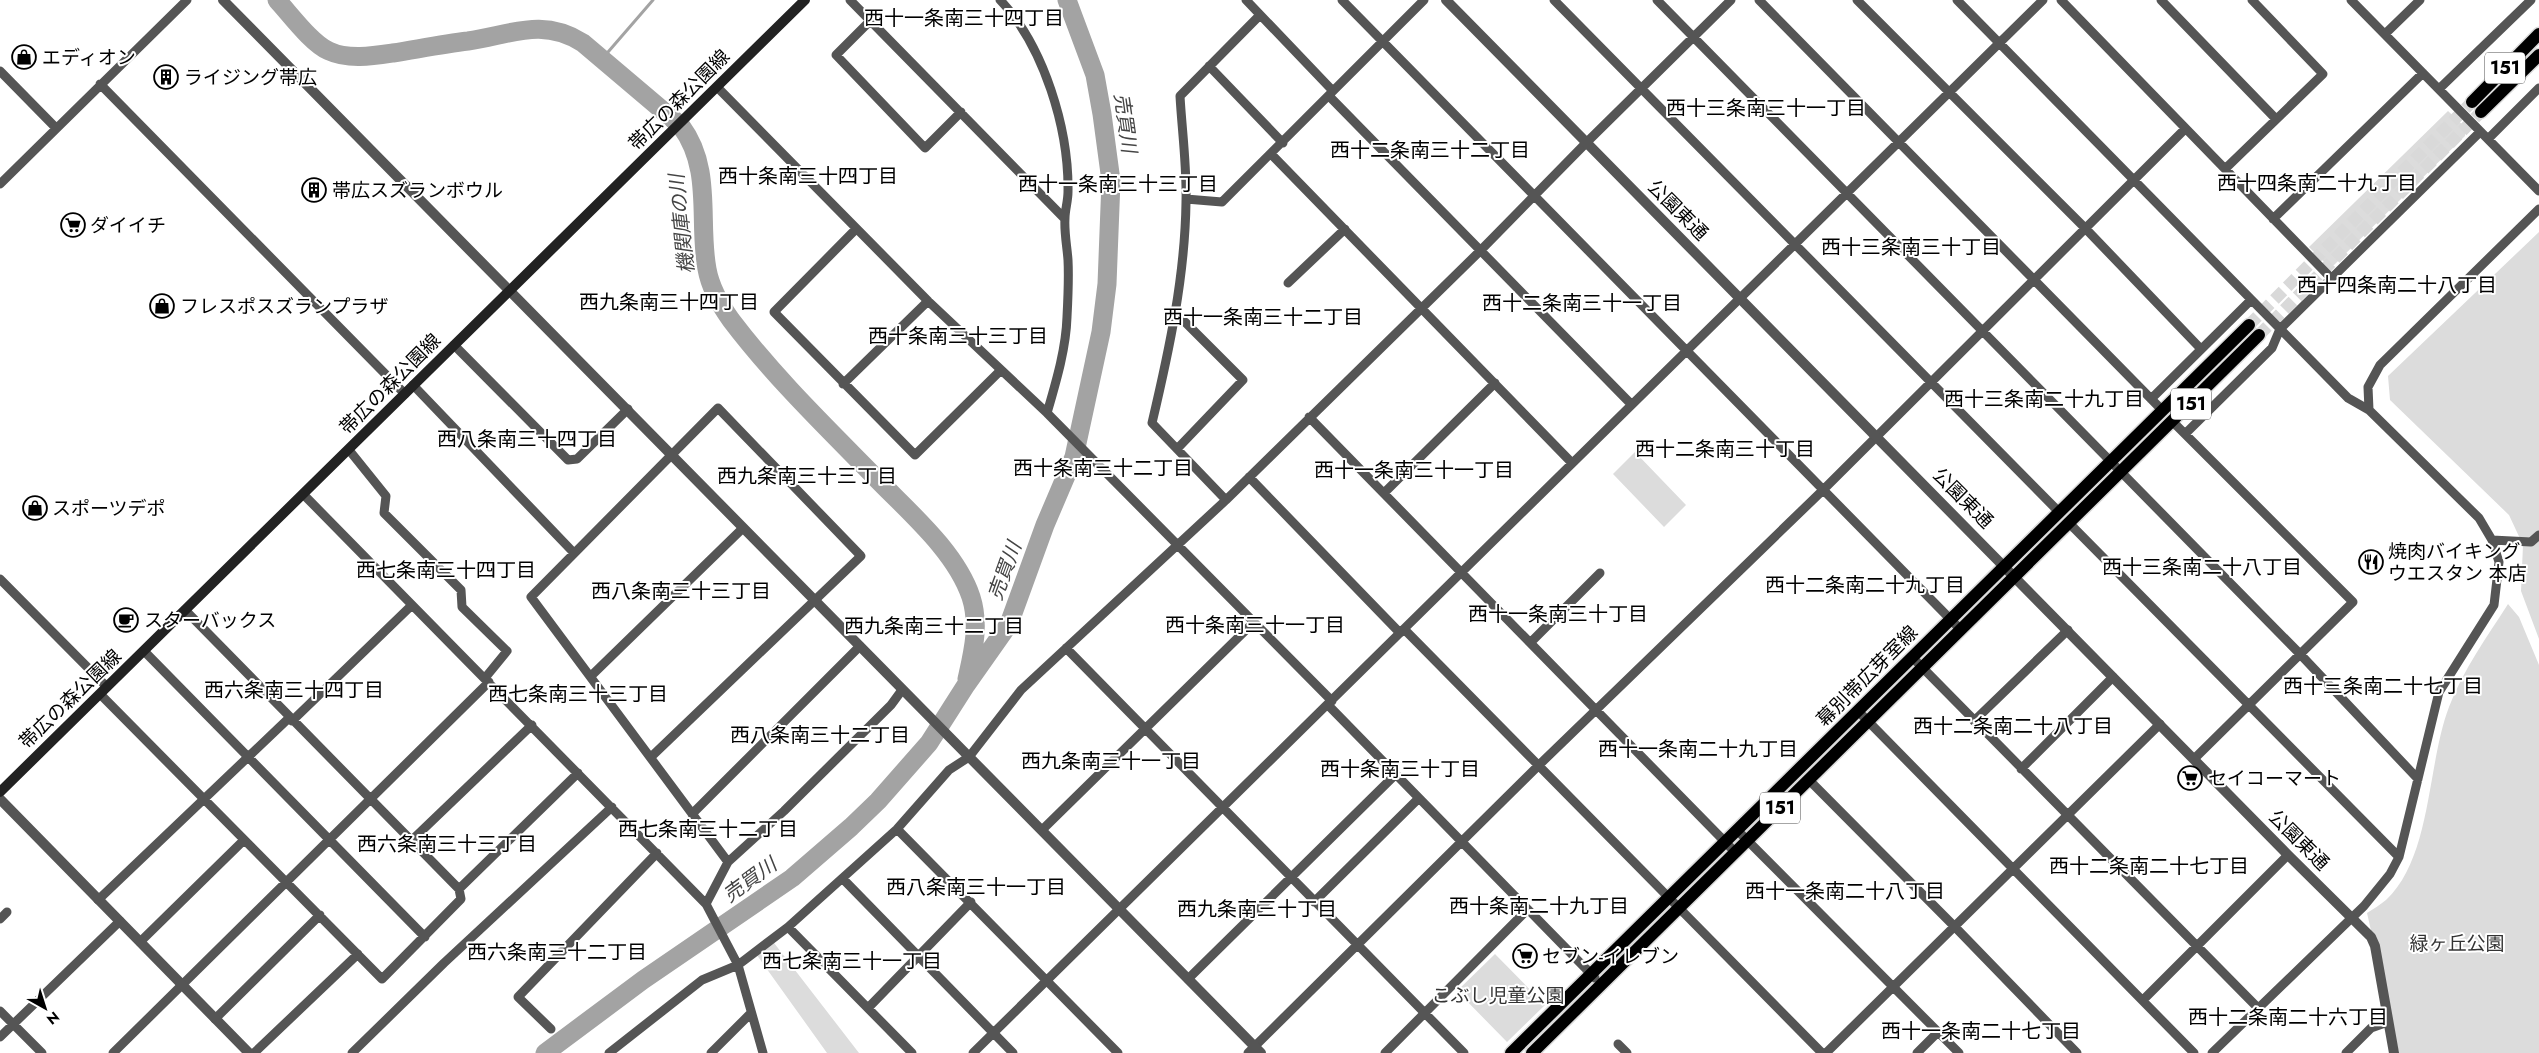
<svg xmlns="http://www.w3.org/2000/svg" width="2539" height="1053" viewBox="0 0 2539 1053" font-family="Jost,'Noto Sans JP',sans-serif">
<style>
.green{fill:#dcdcdc}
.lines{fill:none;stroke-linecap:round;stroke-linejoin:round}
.stream{stroke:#a3a3a3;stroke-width:3}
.river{stroke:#a3a3a3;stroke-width:19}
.primary-tunnel{stroke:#d9d9d9;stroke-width:12;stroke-dasharray:12 6;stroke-linecap:butt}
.primary-casing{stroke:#dbdbdb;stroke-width:15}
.minor{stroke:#555;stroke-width:9}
.tertiary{stroke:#555;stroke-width:10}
.secondary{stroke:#222;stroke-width:10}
.primary{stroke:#000;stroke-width:12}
.labels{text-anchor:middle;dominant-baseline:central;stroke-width:4;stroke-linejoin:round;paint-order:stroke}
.shield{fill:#fff;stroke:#4c4c4c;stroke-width:1}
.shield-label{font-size:18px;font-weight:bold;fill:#000}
.poi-label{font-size:19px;fill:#000;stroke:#fff;text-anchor:start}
.street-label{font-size:19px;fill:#000;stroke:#fff}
.park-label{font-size:19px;fill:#333;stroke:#fff}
.neighbourhood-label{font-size:20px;fill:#000;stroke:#fff}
.water-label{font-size:20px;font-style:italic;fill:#444;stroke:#fff}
</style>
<rect width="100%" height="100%" fill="#fff"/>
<path class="green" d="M2448 111 2466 128 2465 136 2334 265H2327L2309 247Z
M2539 232V639L2521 591 2523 545 2509 515 2390 400 2388 376Z
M1635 452 1686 505 1664 527 1613 474Z
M2508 604 2519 617 2539 665V1053H2399L2367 913C2373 909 2380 905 2386 900 2432 857 2427 764 2449 707 2463 670 2487 637 2508 604Z
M771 939 859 1053H827L754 951Z
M1495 954 1545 1005 1507 1042 1457 991Z"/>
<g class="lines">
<path class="stream" d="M602 59 653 0"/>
<path class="river" d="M277 0C290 14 312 44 329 51 348 60 373 56 393 53 418 49 443 44 468 41 510 35 542 17 583 43L681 126C713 169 698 221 707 269 710 286 721 306 731 320 775 378 827 428 877 479 910 513 956 552 971 597 980 625 973 652 967 679
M545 1053 643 980 792 878 851 827 878 801 929 743 966 685 1009 624 1045 525 1074 457 1101 332 1107 284 1111 181 1102 114 1095 75 1067 0"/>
<path class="primary-tunnel" d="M2249 325 2472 102
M2259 335 2481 112"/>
<g class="primary-casing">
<path id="primary" d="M2472 102 2539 34
M2481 112 2539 55
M1511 1053 2249 325
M1532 1053 2259 335"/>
</g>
<path class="minor" d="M850 0 1065 219
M1000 0C1044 46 1069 129 1068 192 1068 201 1065 210 1065 218 1064 232 1067 246 1068 260 1069 279 1068 298 1067 317 1066 349 1056 382 1047 413
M1246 0 1333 91
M1342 0 1961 630
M1554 0 2059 512
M1657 0 2300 654 2418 779
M1759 0 2163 411
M1857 0 2085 228 2201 349
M1957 0 2348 398 2369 410
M2061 0 2331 278
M2161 0 2276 119
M2351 0 2539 191
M870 21 836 55 925 148 961 112
M2385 34 2420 0
M1209 66 1283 143
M0 71 56 128
M100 84 405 394
M717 87 928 301 1047 413 1332 701
M2439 89 2531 0
M1329 96 1631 404
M2488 139 2539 88
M1271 154 1572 463
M2225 169 2323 74 2252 0
M0 184 187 0
M1186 199 1222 202 1424 0
M2273 219 2423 73
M856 229 774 312 915 455 1001 370
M1288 283 1345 229
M1174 318 1185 322 1243 380 1177 449
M454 345 568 460 577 459 628 409
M843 384 928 301
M413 385 574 553
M2151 399 2251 300
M1309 417 1735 852
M2173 422 2353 602 2194 759
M2185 434 2272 348 2280 329 2480 132
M349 450 386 496 384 513 461 590 462 607 507 651 485 678
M1249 477 1400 633
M1384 493 1495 383
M303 494 706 904 738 965 763 1053
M1226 500 1152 423C1169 351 1185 277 1186 202 1187 167 1182 131 1180 96L1260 15
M2070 524 2399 857
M2492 540 2531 542 2539 535
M0 579 107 687
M185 610 459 889 578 773
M1404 629 1822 1053
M1531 642 1600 573
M1066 648 1464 1053
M144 651 425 937
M1912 657 2258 1008
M591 676 743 528
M100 694 382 979 461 899 459 889
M1328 705 1595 978
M1858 711 2194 1053
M292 721 412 605
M1974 721 2068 630
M651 757 861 556 718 408 531 597 728 862 706 904
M2021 769 2113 677
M1809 780 1955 927 2077 1053
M692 814 860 646
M897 829 1118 1053
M1042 830 1254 622
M1737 830 1959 1053
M411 841 532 725
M728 862 784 811 891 705 902 690
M843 879 1013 1053
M98 900 289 718
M1314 902 1418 799
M0 919 7 912
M788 927 912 1053
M140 942 244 840
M1188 979 1395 775
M2143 1000 2288 855
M868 1008 971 902
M0 1011 42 1053
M215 1019 320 915
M551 1029 518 997 657 853
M0 1037 120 921
M1618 1044 1627 1053
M113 1053 489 682
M254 1053 358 954
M352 1053 444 963 612 807
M609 1053 702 980 738 965 788 927 897 829 949 770 969 757 1021 690 1226 500 1480 251 1586 143 1731 0
M711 1053 751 1013
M973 1053 2043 0
M1248 1053 1538 766 1822 491 2185 129
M1385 1053 1527 910
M1826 1053 2160 724
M1917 1053 1938 1032
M2212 1053 2364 906 2390 874 2399 857 2439 692 2494 605 2499 562 2492 540 2479 518 2369 410 2368 387 2380 365 2539 209
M2346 1053 2371 1028 2388 1022"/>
<path class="tertiary" d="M223 0 1261 1053
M1446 0 2288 855 2371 937 2375 946 2394 1053
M0 799 249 1053"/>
<path class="secondary" d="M0 792 805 0"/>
<use href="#primary" class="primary"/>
</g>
<defs>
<g id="shop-ring" transform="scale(1.25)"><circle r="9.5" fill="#fff" stroke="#000" stroke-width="1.5"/><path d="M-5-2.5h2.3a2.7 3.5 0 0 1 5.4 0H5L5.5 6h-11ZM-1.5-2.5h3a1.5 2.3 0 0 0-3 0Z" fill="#000"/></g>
<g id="building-ring" transform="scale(1.25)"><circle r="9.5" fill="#fff" stroke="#000" stroke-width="1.5"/><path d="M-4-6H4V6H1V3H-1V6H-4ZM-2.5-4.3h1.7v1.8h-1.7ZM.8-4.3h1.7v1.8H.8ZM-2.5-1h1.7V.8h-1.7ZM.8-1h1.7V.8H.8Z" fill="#000"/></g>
<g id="supermarket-ring" transform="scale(1.25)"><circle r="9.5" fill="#fff" stroke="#000" stroke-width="1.5"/><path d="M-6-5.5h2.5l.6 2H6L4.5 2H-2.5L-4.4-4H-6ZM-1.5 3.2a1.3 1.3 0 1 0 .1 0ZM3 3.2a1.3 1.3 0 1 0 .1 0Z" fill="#000"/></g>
<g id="restaurant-ring" transform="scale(1.25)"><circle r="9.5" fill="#fff" stroke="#000" stroke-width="1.5"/><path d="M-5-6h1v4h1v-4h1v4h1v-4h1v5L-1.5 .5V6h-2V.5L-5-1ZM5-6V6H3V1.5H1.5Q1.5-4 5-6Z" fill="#000"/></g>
<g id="cafe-ring" transform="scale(1.25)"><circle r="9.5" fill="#fff" stroke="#000" stroke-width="1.5"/><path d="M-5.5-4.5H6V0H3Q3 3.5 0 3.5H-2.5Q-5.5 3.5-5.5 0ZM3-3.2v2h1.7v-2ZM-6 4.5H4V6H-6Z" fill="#000"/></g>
</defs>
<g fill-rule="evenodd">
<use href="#shop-ring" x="24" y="57"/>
<use href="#building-ring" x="166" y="77"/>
<use href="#building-ring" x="314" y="190"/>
<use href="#supermarket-ring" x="73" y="225"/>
<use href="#shop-ring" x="162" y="306"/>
<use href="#shop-ring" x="35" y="508"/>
<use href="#restaurant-ring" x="2371" y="562"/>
<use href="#cafe-ring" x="126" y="620"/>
<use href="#supermarket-ring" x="2190" y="778"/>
<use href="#supermarket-ring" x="1525" y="956"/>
</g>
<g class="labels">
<g class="shield">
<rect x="2485" y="52.5" width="40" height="31" rx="4"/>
<rect x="2171" y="388.5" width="40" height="31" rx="4"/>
<rect x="1760" y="792.5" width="40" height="31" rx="4"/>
</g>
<g class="shield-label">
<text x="2505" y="68">151</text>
<text x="2191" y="404">151</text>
<text x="1780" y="808">151</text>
</g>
<g class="poi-label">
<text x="42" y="57">エディオン</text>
<text x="184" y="77">ライジング帯広</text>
<text x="332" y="190">帯広スズランボウル</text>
<text x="90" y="225">ダイイチ</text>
<text x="180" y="306">フレスポスズランプラザ</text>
<text x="52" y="508">スポーツデポ</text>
<text x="2388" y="551">焼肉バイキング<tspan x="2388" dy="22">ウエスタン 本店</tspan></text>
<text x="144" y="620">スターバックス</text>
<text x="2208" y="778">セイコーマート</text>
<text x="1542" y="956">セブン-イレブン</text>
</g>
<g class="street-label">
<text transform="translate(679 100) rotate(-45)">帯広の森公園線</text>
<text transform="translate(1678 210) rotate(45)">公園東通</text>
<text transform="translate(390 384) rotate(-45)">帯広の森公園線</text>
<text transform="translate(1963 498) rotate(45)">公園東通</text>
<text transform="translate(1867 676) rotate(-45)">幕別帯広芽室線</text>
<text transform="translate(70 699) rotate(-44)">帯広の森公園線</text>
<text transform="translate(2299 840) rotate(45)">公園東通</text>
</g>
<g class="park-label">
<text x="2457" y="943">緑ヶ丘公園</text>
<text x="1498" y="995">こぶし児童公園</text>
</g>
<g class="neighbourhood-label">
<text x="964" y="18">西十一条南三十四丁目</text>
<text x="1766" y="108">西十三条南三十一丁目</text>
<text x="1430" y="150">西十二条南三十二丁目</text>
<text x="808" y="176">西十条南三十四丁目</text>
<text x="2317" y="183">西十四条南二十九丁目</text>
<text x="1118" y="184">西十一条南三十三丁目</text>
<text x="1911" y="247">西十三条南三十丁目</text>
<text x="2397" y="285">西十四条南二十八丁目</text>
<text x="669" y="302">西九条南三十四丁目</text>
<text x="1582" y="303">西十二条南三十一丁目</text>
<text x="1263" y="317">西十一条南三十二丁目</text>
<text x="958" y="336">西十条南三十三丁目</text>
<text x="2044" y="399">西十三条南二十九丁目</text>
<text x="527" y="439">西八条南三十四丁目</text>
<text x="1725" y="449">西十二条南三十丁目</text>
<text x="1103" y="468">西十条南三十二丁目</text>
<text x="1414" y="470">西十一条南三十一丁目</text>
<text x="807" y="476">西九条南三十三丁目</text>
<text x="2202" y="567">西十三条南二十八丁目</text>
<text x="446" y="570">西七条南三十四丁目</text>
<text x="1865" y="585">西十二条南二十九丁目</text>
<text x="681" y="591">西八条南三十三丁目</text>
<text x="1558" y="614">西十一条南三十丁目</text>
<text x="1255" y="625">西十条南三十一丁目</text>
<text x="934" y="626">西九条南三十二丁目</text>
<text x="2383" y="686">西十三条南二十七丁目</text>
<text x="294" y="690">西六条南三十四丁目</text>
<text x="578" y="694">西七条南三十三丁目</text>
<text x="2013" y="726">西十二条南二十八丁目</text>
<text x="820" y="735">西八条南三十二丁目</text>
<text x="1698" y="749">西十一条南二十九丁目</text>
<text x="1111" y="761">西九条南三十一丁目</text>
<text x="1400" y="769">西十条南三十丁目</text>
<text x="708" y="829">西七条南三十二丁目</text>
<text x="447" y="844">西六条南三十三丁目</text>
<text x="2149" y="866">西十二条南二十七丁目</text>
<text x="976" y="887">西八条南三十一丁目</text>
<text x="1845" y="891">西十一条南二十八丁目</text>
<text x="1539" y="906">西十条南二十九丁目</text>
<text x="1257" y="909">西九条南三十丁目</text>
<text x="557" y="952">西六条南三十二丁目</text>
<text x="852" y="961">西七条南三十一丁目</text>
<text x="2288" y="1017">西十二条南二十六丁目</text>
<text x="1981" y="1031">西十一条南二十七丁目</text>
</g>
<g class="water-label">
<text transform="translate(1125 123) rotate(82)">売買川</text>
<text transform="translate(682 224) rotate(-96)">機関庫の川</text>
<text transform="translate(1005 571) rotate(-70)">売買川</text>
<text transform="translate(750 880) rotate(-36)">売買川</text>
</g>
</g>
<g transform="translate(45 1008) rotate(141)" stroke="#ffffff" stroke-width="4" paint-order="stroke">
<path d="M0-4L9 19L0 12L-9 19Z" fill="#000000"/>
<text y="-8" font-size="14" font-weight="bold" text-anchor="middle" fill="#000000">N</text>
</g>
</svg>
